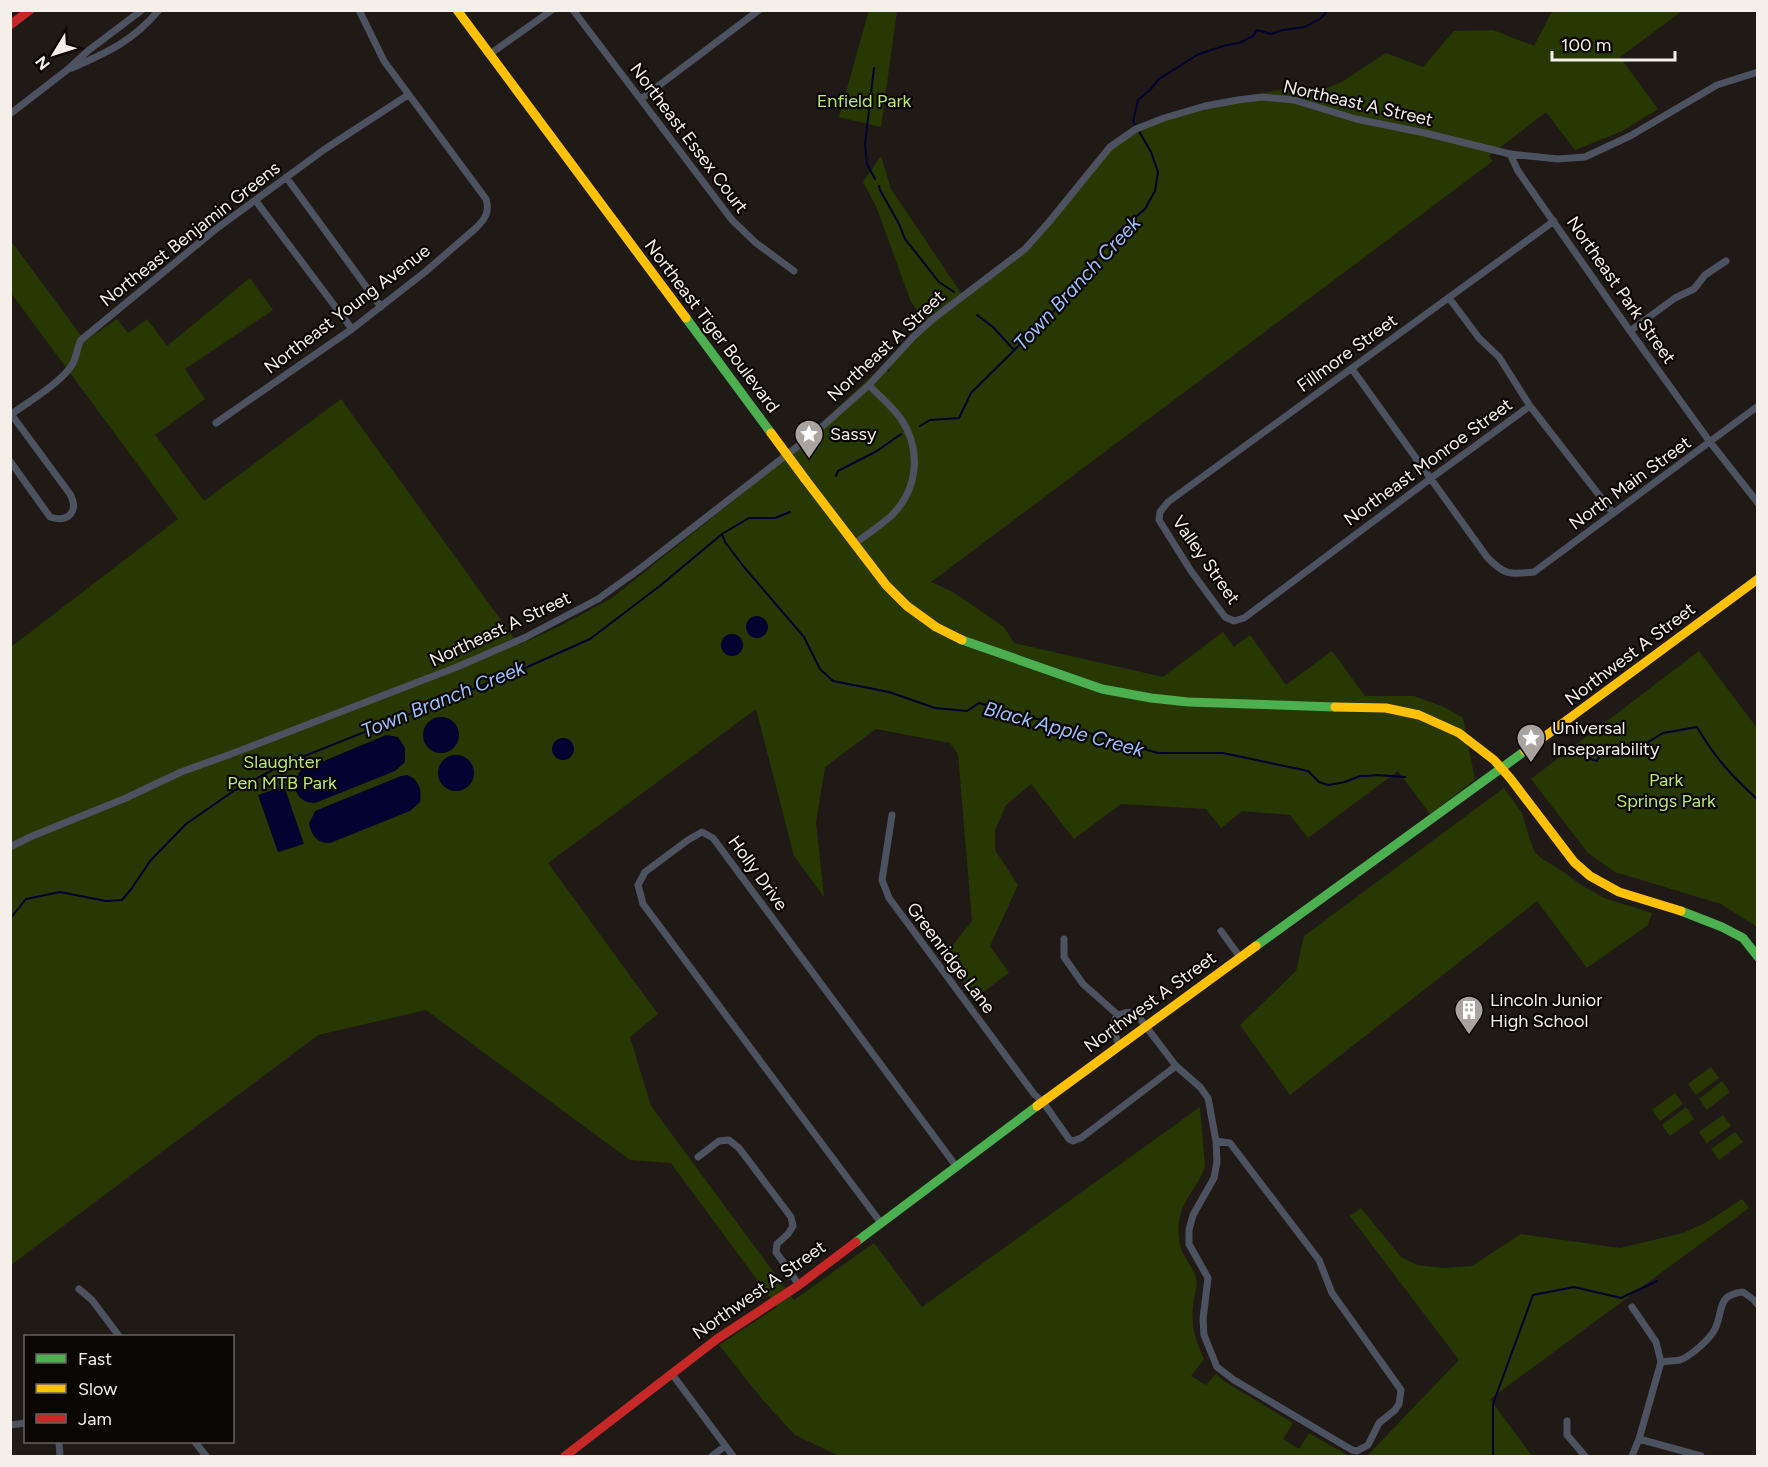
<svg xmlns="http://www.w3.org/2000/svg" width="1768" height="1467" viewBox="0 0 1768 1467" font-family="Figtree,sans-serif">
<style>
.green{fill:#283803}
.water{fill:#030231}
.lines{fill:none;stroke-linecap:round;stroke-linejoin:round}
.stream{stroke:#030231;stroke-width:2}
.street{stroke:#4d5261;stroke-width:7}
.fast{stroke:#4caf50;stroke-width:9}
.slow{stroke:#ffc107;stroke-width:9}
.jam{stroke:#c62828;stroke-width:9}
.slow-bridge{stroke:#ffc107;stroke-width:9}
.labels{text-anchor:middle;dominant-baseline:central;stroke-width:4.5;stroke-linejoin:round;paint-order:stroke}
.park-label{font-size:18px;fill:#b8e76d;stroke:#090604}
.street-label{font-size:18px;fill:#f5efea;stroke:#090604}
.poi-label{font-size:18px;fill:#f5efea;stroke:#090604;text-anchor:start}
.water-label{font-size:20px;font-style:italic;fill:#9dbffd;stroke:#090604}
</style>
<rect width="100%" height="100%" fill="#201a16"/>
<path class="green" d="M869 10 897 11 881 127 839 117Z
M1555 11H1682L1620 57 1658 109 1622 131 1575 150 1546 112 1489 156 1493 161 931 582 953 592 1004 627 1014 643 1163 677 1223 632 1234 647 1250 635 1286 685 1332 651 1365 696H1414L1444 707 1463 718 1475 780 1430 814 1398 771 1308 838 1290 815 1242 811 1221 828 1206 809 1121 804 1074 839 1031 784 1006 805 995 830V850L1018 885 990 946 1009 973 975 998 944 956 972 921 958 754 950 743 876 729 825 767 816 822 824 897 794 856 756 709 548 863 658 1014 630 1037 651 1106 794 1300 874 1243 922 1307 1200 1107 1205 1166C1200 1184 1184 1198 1180 1216 1177 1230 1178 1245 1185 1257 1189 1264 1194 1270 1196 1278 1198 1288 1194 1295 1193 1305 1191 1326 1195 1340 1204 1359L1191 1376 1206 1385 1216 1374 1224 1381 1293 1423 1283 1439 1299 1449 1309 1433 1349 1456H839L795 1435 762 1399 719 1345 777 1307 671 1163 630 1160 426 1010 318 1035 11 1265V647L178 519 11 293V241L85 341 117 319 128 333 147 319 167 346 250 278 273 310 185 369 205 399 155 435 204 501 341 399 519 645 562 625 612 598 768 473 882 366 889 372 890 365 929 326 911 302 876 206 863 182 881 156 891 189 963 296 1024 249 1119 141 1174 112 1284 89 1314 93 1342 82 1386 53 1423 67 1454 31 1493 30 1534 46 1551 13Z
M1699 651 1757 728V927L1721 904 1615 872 1588 853 1531 779Z
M1504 788 1522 813 1530 840 1534 851 1541 858 1565 873 1581 885 1604 898 1652 913 1648 925 1587 968 1537 901 1290 1095 1240 1025 1296 971 1304 936Z
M1711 1067 1719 1078 1696 1095 1688 1084Z
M1722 1081 1730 1092 1707 1110 1699 1099Z
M1675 1093 1683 1104 1660 1121 1652 1110Z
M1686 1107 1694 1119 1670 1136 1662 1125Z
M1723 1115 1731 1126 1707 1143 1699 1132Z
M1735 1132 1743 1142 1719 1160 1711 1149Z
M1742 1199 1749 1208 1490 1399 1532 1456H1367L1459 1360 1350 1216 1361 1208 1401 1257 1417 1265 1444 1268 1472 1266 1521 1234 1620 1248 1683 1233 1707 1222Z"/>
<path class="water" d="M746 627a11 11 0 1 1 22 0a11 11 0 1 1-22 0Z
M721 645a11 11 0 1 1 22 0a11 11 0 1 1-22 0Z
M423 735a18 18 0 1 1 36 0a18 18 0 1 1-36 0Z
M386 735 398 737 405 748V762L395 771 315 803C302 803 297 796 293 784L300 771Z
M552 749a11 11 0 1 1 22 0a11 11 0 1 1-22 0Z
M438 773a18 18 0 1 1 36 0a18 18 0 1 1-36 0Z
M407 775C419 779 422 790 420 802L410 811 330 843C317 843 312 836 309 824L315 811 401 776Z
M284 786 304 844 278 852 258 795Z"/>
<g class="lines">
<path class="stream" d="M874 68 865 144 867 164 875 179
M879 186 880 190 899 224 905 239 939 282 954 292
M977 315 993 327 1014 350
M920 426 930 420 959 418 971 393 1072 293 1092 263 1117 233 1145 209 1155 191 1158 172 1151 152 1133 121 1138 100 1150 90 1159 79 1197 55 1223 46 1239 43 1253 36 1257 30 1271 34 1283 30 1305 27 1321 18 1328 10
M836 476 838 471 877 451 901 434
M722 534 725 542 744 567 804 637 820 669 833 681 889 692 935 708 967 711 979 703 1089 733 1158 753H1223L1308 771 1319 782 1328 785 1345 782 1360 776H1367L1377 775 1405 777
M1585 757 1597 761 1600 755 1614 745 1632 752 1663 733 1697 727C1715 758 1731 775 1758 800
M10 919 26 899 60 892 106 901 122 900 132 888 150 861 186 824 235 790 282 765 525 668 590 639 661 585 722 534 749 518H775L790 512
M1493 1456V1404L1533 1295 1574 1287 1621 1298 1657 1281"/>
<path class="street" d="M573 10 732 220 756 243 794 271
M490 54 552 10
M72 68C108 52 133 41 159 10
M641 99 759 10
M10 114 67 70 89 50 142 10
M1510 154 1518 171 1630 331 1710 442 1758 503
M286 177 381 307
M256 201 352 329
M1449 298 1479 338 1499 357 1530 406 1613 513
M1630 331 1675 298 1694 289 1705 275 1726 261
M1352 369 1487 557C1504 575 1510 575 1534 572L1758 406
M1530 406 1430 479 1244 618 1234 621 1225 617 1191 571 1159 520 1160 512 1168 502 1554 221
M10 415C27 403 65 380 73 363 77 356 77 347 81 340L216 229 325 149 408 95
M216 423 352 329 425 272 476 228C485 219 490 212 486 199L384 61 359 10
M10 461 50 517C69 523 79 511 70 494L11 414
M854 544C866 535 880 526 891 516 918 490 922 450 901 419 892 406 880 397 869 385
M892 815 882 880 889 898 1034 1094 1043 1102 1069 1139 1073 1141 1081 1138 1176 1066
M10 847 30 837 126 798 181 772 231 754 457 667 524 638 598 599 637 571 816 432 869 385 913 337 933 319 1025 249 1049 222 1110 147 1136 129 1164 118 1205 106 1238 100 1262 97 1294 100 1356 119 1425 133 1510 154 1558 159 1585 157 1630 136 1717 85 1758 72
M1221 931 1240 957
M1064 939V957L1083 984 1118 1015
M1119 1045C1111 1026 1109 1012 1135 1012L1176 1066 1200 1087 1208 1098 1216 1141 1217 1162 1214 1178 1193 1215 1189 1230V1244L1208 1278 1203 1319 1204 1335 1217 1367 1234 1380 1352 1450 1357 1451 1368 1445 1379 1423 1395 1410 1399 1404 1401 1390 1332 1293 1319 1260 1230 1143 1216 1141
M698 1157 719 1141 729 1140 739 1148 791 1217 793 1226 788 1234 777 1244 776 1252 799 1285
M881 1223 643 904 638 885 645 872 688 840 702 832 713 838 956 1166
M79 1289 92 1300 119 1336
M1632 1307 1656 1342 1661 1362 1639 1439 1632 1456
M1661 1362C1667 1361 1675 1361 1680 1360 1691 1356 1710 1339 1715 1329 1724 1310 1716 1295 1743 1292L1754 1300 1758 1305
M672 1374 733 1456
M1567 1421V1435L1585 1456
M10 1425 26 1423
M1639 1439 1701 1456
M59 1442 60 1456
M195 1442 206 1456
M712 1456 725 1446"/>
<path class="fast" d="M686 318 771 433
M962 640 1102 689 1151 698 1188 702 1335 707
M1681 911 1722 927 1743 938 1758 957
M1256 946 1525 751
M856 1242 1037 1106"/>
<path class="slow" d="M457 10 686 318
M805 479 886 585 907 606 936 627 962 640
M1335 707 1386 708 1419 715 1459 733 1494 760 1510 778 1574 862 1590 876 1619 892 1681 911
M1525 751 1758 579
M1037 1106 1256 946"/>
<path class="jam" d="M10 25 30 10
M565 1456 717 1339 799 1285 856 1242"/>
<path class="slow-bridge" d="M771 433 805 479"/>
</g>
<defs>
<g id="sight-pin" transform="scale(1.5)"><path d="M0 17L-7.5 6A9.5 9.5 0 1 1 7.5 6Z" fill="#aaa4a0" stroke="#090604"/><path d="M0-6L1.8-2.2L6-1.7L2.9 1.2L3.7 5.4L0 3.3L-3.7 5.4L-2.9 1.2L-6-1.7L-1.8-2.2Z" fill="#fff"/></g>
<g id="building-pin" transform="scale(1.5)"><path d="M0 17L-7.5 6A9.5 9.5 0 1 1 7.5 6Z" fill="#aaa4a0" stroke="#090604"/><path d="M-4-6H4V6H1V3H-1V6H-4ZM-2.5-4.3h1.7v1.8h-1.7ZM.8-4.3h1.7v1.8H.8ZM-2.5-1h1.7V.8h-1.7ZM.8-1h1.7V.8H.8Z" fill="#fff"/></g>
</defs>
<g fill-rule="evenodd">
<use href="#sight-pin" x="809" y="434"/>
<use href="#sight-pin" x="1531" y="738"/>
<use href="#building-pin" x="1469" y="1010"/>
</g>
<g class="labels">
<g class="park-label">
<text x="864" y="101">Enfield Park</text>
<text x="282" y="762">Slaughter<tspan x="282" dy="21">Pen MTB Park</tspan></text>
<text x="1666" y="780">Park<tspan x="1666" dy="21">Springs Park</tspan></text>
</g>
<g class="street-label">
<text transform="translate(1358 103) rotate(13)">Northeast A Street</text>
<text transform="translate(689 138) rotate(53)">Northeast Essex Court</text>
<text transform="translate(190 234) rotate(-38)">Northeast Benjamin Greens</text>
<text transform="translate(1621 290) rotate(55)">Northeast Park Street</text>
<text transform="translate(347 309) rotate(-37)">Northeast Young Avenue</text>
<text transform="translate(712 326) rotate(53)">Northeast Tiger Boulevard</text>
<text transform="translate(886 346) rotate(-43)">Northeast A Street</text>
<text transform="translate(1347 353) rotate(-36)">Fillmore Street</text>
<text transform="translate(1428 462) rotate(-36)">Northeast Monroe Street</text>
<text transform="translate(1630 483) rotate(-36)">North Main Street</text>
<text transform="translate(1206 560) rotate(55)">Valley Street</text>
<text transform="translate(500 629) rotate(-25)">Northeast A Street</text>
<text transform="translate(1630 654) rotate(-37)">Northwest A Street</text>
<text transform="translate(758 873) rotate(54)">Holly Drive</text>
<text transform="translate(951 958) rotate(53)">Greenridge Lane</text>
<text transform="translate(1150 1002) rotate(-36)">Northwest A Street</text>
<text transform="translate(759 1290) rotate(-35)">Northwest A Street</text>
</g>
<g class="poi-label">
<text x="830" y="434">Sassy</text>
<text x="1552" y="728">Universal<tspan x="1552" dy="21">Inseparability</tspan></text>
<text x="1490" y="1000">Lincoln Junior<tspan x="1490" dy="21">High School</tspan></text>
</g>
<g class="water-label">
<text transform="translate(1077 283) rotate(-47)">Town Branch Creek</text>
<text transform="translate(443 699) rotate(-22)">Town Branch Creek</text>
<text transform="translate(1064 729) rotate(15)">Black Apple Creek</text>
</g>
</g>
<rect width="1768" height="1467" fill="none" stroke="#f5efea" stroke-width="24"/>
<rect x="24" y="1335" width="210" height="108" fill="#090604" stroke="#676360" stroke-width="1.5"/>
<rect x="36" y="1354" width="30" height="9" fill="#4caf50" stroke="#676360" stroke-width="1.5"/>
<text x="78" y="1365" font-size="18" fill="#f5efea">Fast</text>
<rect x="36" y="1384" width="30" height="9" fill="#ffc107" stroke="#676360" stroke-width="1.5"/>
<text x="78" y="1395" font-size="18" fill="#f5efea">Slow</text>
<rect x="36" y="1414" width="30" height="9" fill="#c62828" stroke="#676360" stroke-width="1.5"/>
<text x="78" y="1425" font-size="18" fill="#f5efea">Jam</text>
<g transform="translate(54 54) rotate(232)" stroke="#090604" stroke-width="4.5" paint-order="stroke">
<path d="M0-4.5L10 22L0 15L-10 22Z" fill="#f5efea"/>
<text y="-9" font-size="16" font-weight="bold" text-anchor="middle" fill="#f5efea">N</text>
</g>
<path d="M1552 51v9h123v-9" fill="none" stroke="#f5efea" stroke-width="3"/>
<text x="1561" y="51" font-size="18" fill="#f5efea" stroke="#090604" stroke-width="4.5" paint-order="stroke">100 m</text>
</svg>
